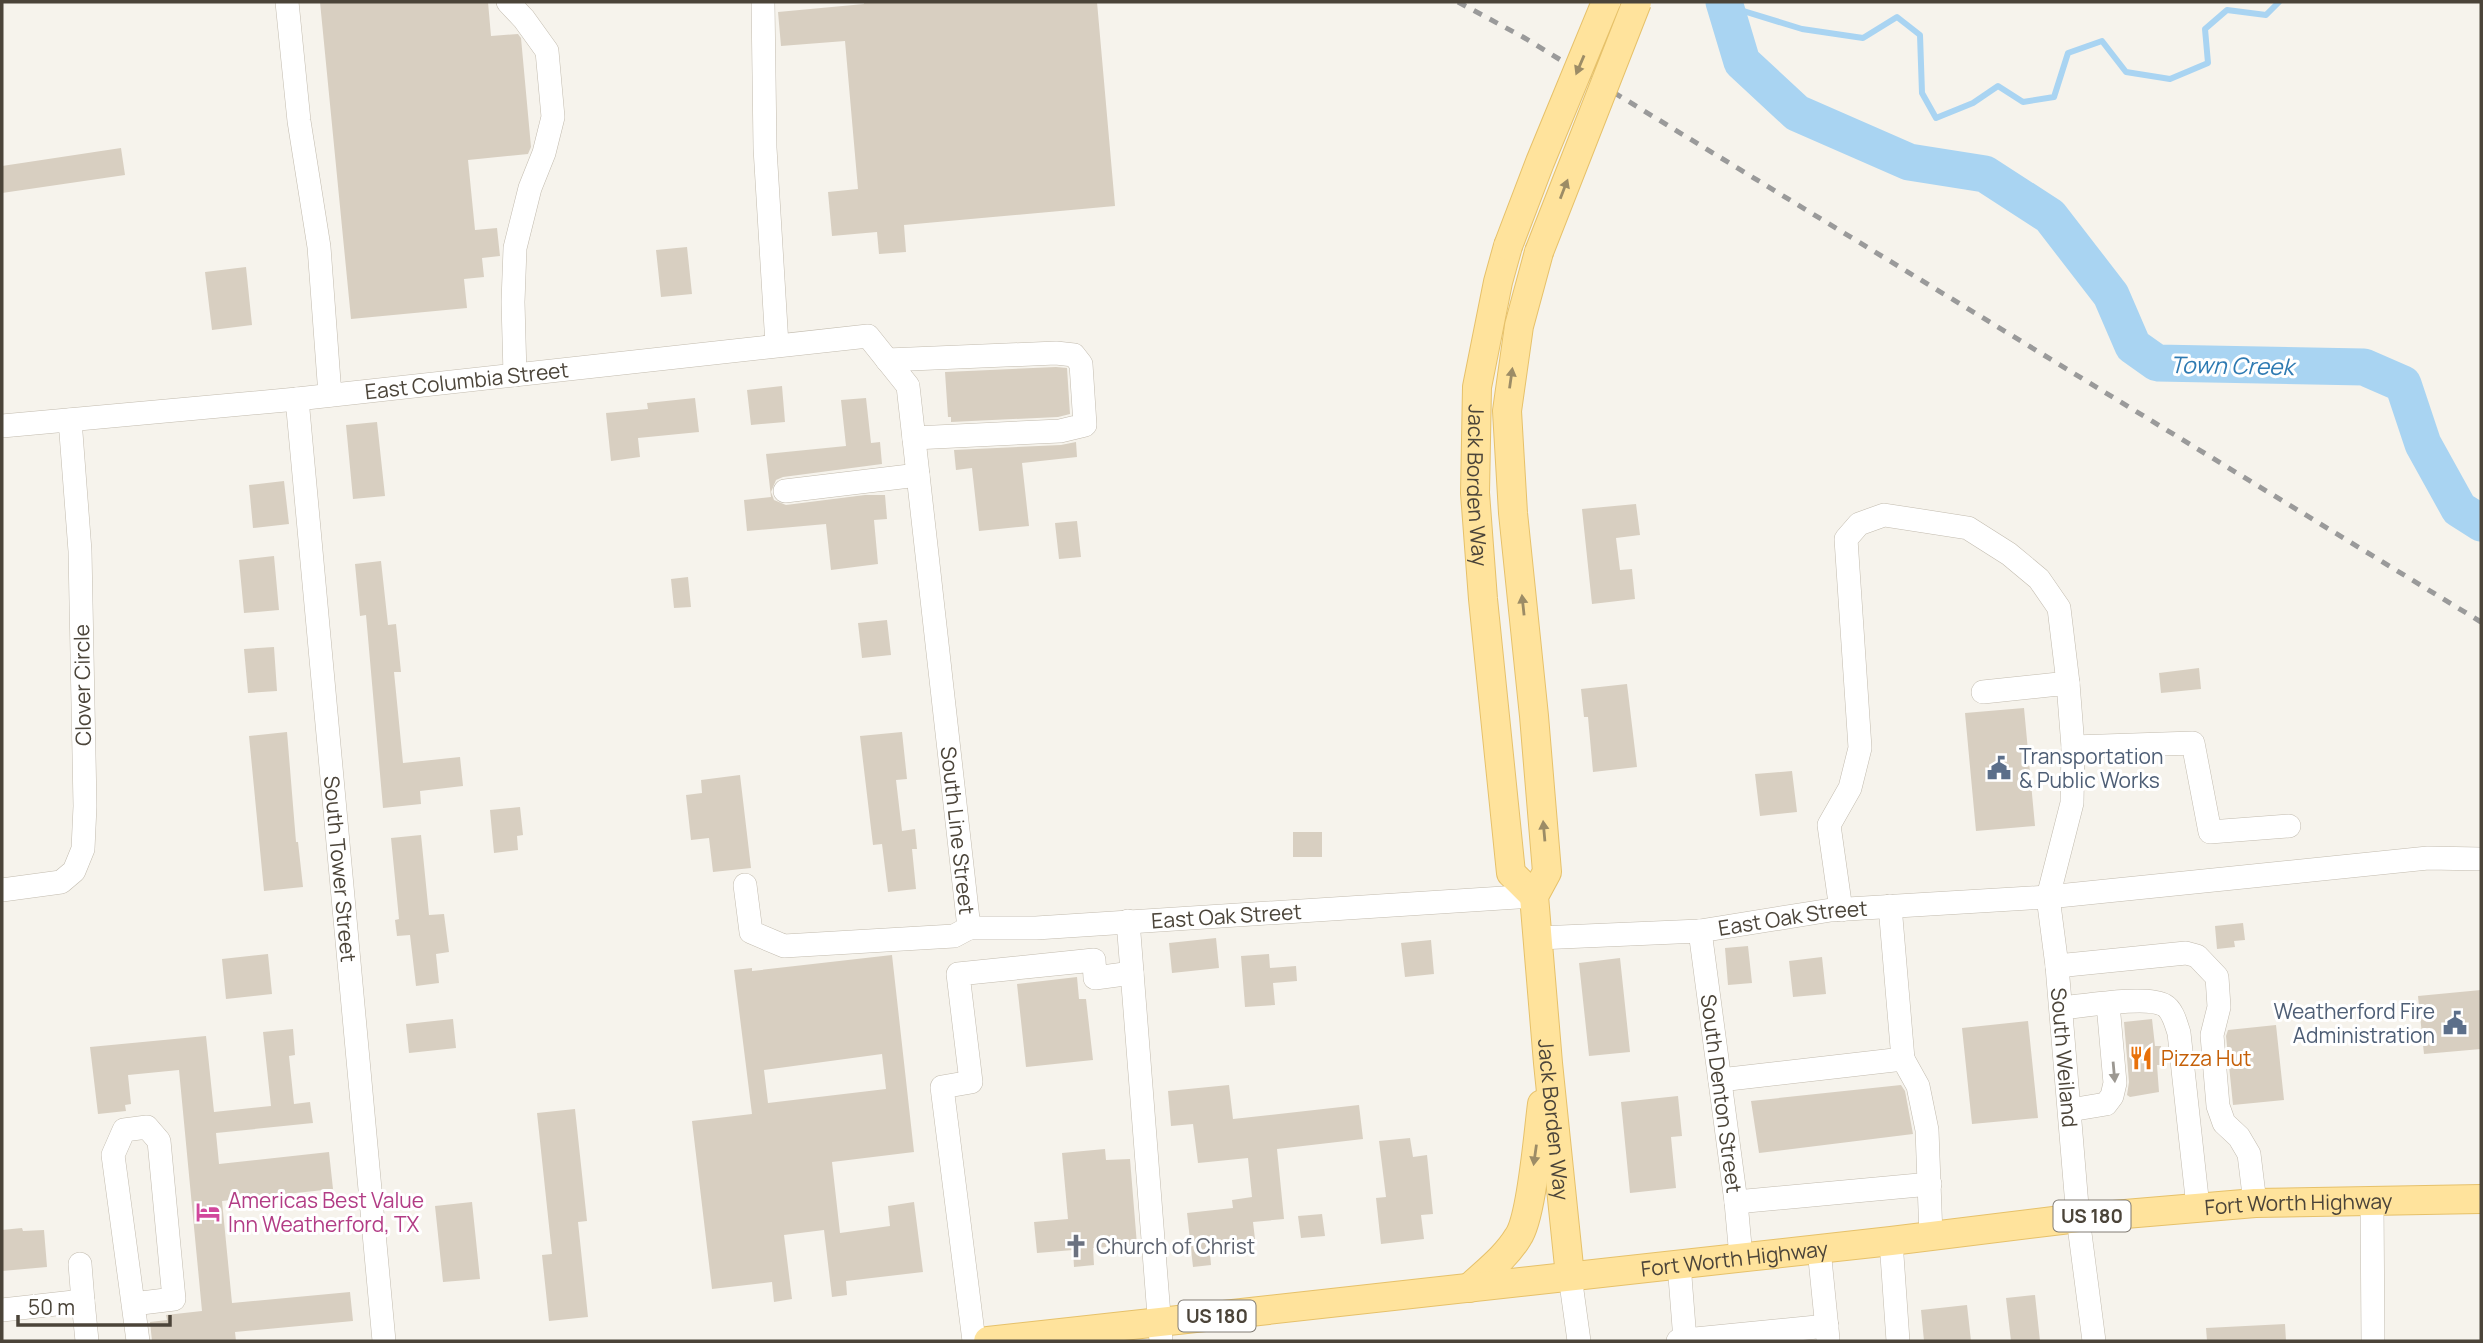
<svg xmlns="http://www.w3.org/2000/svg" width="2483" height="1343" viewBox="0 0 2483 1343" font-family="Manrope,sans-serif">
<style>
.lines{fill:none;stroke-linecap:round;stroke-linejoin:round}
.stream{stroke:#a9d4f2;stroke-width:6}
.river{stroke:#a9d4f2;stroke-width:37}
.building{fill:#d8cfc1;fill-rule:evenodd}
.minor-casing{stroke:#c2bbae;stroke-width:24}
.major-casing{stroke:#e6c16a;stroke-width:30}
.minor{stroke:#fff;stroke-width:23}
.major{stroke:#ffe39c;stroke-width:28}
.rail{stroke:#9a9a9a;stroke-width:5;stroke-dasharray:9 9;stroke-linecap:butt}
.major-bridge-casing{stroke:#e6c16a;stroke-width:30;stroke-linecap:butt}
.major-bridge{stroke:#ffe39c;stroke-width:28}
.oneway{fill:#9c8c66}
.oneway2{fill:#9c9892}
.labels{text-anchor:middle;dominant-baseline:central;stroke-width:6;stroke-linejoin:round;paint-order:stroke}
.shield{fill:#fff;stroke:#817c74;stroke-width:2}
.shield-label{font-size:19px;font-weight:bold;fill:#4b4439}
.street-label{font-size:21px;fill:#4b4439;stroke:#fff}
.service-label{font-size:21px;fill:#4e5e75;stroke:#fff;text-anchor:start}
.food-label{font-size:21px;fill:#c56008;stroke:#fff;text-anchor:start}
.hotel-label{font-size:21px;fill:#b23c85;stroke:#fff;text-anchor:start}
.worship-label{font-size:21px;fill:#5b616d;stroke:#fff;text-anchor:start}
.water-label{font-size:23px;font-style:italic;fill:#2e7ab2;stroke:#fff}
</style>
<rect width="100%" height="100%" fill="#f6f3ec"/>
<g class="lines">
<path class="stream" d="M1727 6 1802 29 1863 38 1897 17 1920 35 1922 93 1936 118 1973 103 1998 86 2023 102 2054 97 2068 53 2102 41 2126 72 2170 79 2208 63 2205 29 2227 10 2266 15 2279 2"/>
<path class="river" d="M1724 2 1742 62 1797 113 1909 162 1985 174 2050 216 2111 295 2133 346 2157 363 2364 367 2403 384 2423 444 2459 509 2481 523"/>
</g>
<path class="building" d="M320 2H488L491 36 518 34 521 38 531 147 528 154 468 160 475 230 497 228 500 256 482 258 484 277 464 279 467 308 351 319Z
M864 2H1097L1115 206 904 225 906 252 879 254 877 232 832 236 828 192 858 189 845 41 781 46 778 12 864 4Z
M121 148 125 175 2 193V166Z
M687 247 692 294 661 297 656 250Z
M246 267 252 325 212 330 205 272Z
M1056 367 1067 368 1070 414 1058 417 951 422V417H948L945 372Z
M782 386 785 422 751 425 747 390Z
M695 398 699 432 638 438 640 457 611 461 606 413 648 409 647 403Z
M866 398 871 443 880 442 882 464 783 477 776 480 771 492 774 500 786 505 865 495H885L887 519 874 520 878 564 831 570 826 524 747 531 744 500 771 497 766 454 846 446 841 400Z
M377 422 385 496 353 499 346 425Z
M1076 442 1077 457 1022 463 1029 526 979 531 972 468 956 470 954 450 1061 445Z
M284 481 289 524 253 528 249 485Z
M1636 504 1640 535 1616 538 1620 570 1632 569 1635 599 1592 604 1582 509Z
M1077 521 1081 557 1059 559 1055 523Z
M274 556 279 610 244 613 239 560Z
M381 561 388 625 396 624 401 672H394L403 763 460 757 463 786 420 791 421 804 383 808 366 615 360 616 355 564Z
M688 577 691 607 674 608 671 579Z
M887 620 891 655 862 658 858 623Z
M274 647 277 691 248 693 244 649Z
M2199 668 2201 689 2161 693 2159 673Z
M1627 684 1637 767 1593 772 1588 717H1584L1581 689Z
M2024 708 2035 826 1976 831 1965 713Z
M287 732 296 842H298L303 887 264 891 249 736Z
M902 732 907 779 896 780 902 831 915 829 917 849H912L916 889 888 892 882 844 873 845 860 736Z
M1792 771 1797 812 1760 816 1755 774Z
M740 775 751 868 713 872 709 838 691 840 686 795 702 793 701 780Z
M520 807 523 835 517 836 518 850 494 853 490 810Z
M1293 832H1322V857H1293Z
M421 835 429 915 444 914 449 952 436 954 439 983 416 986 410 935 397 936 395 920 399 919 391 838Z
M2243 923 2245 940 2234 941 2235 947 2217 949 2215 926Z
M1216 938 1219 968 1172 973 1169 943Z
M1431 940 1434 974 1405 977 1401 943Z
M1748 946 1752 983 1728 985 1725 948Z
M268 954 272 994 226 999 222 959Z
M1269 954 1270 968 1296 966 1297 981 1273 983 1275 1005 1245 1007 1241 956Z
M892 955 914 1152 832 1162 840 1233 890 1226 888 1206 914 1202 923 1272 846 1281 847 1295 832 1297 824 1230 784 1235 792 1299 774 1302 772 1282 712 1289 692 1121 752 1114 734 970 752 968V971ZM882 1054 886 1089 768 1103 764 1070Z
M1822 957 1826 994 1793 997 1789 961Z
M1620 958 1630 1052 1589 1056 1579 963Z
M1077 977 1079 999H1086L1093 1060 1026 1067 1017 984Z
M2481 990V1049L2424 1054 2418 996Z
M453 1019 456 1048 409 1053 406 1024Z
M2152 1019 2155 1046H2161L2162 1065H2157L2159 1092 2130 1097 2127 1095 2129 1082 2124 1022Z
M2028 1021 2038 1118 1972 1124 1962 1028Z
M2276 1025 2284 1100 2233 1105 2226 1036 2228 1030Z
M293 1029 295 1055 289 1056 294 1104 310 1102 313 1123 216 1133 219 1164 329 1152 333 1189 222 1201 232 1303 350 1292 353 1321 235 1332 236 1341H152L150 1322 167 1320 166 1315 202 1311 179 1070 128 1075 131 1104 125 1105 126 1111 98 1114 90 1047 206 1036 214 1112 271 1106 263 1032Z
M1229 1085 1233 1119 1359 1105 1363 1139 1277 1149 1284 1219 1253 1222 1255 1239 1209 1243 1211 1265 1193 1267 1187 1213 1233 1208 1232 1200 1252 1197 1248 1158 1198 1163 1193 1124 1171 1126 1168 1091Z
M1901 1085 1905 1091 1913 1134 1759 1153 1751 1101Z
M1678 1096 1682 1136 1671 1137 1676 1188 1630 1193 1621 1102Z
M575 1109 587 1221 578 1222 588 1317 549 1321 542 1255 552 1254 537 1113Z
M1410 1138 1413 1157 1427 1155 1433 1214 1421 1215 1424 1239 1381 1244 1376 1198 1386 1197 1379 1141Z
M1105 1149 1106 1160 1130 1159 1137 1245 1093 1248 1094 1265 1074 1267 1073 1250 1037 1253 1034 1222 1068 1219 1062 1153Z
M472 1202 480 1279 443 1282 435 1206Z
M1322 1214 1325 1236 1301 1238 1298 1216Z
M22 1228 23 1231 44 1230 47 1267 2 1271V1230Z
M2035 1295 2040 1341H2011L2006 1298Z
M1967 1305 1971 1341H1924L1921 1310Z
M2285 1324 2286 1341H2207L2206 1328Z"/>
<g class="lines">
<g class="minor-casing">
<g id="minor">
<path d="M287 2 299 121 319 247 330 395"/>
<path d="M508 2 524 19 547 51 553 117 544 153 530 188 515 248 513 302 515 375"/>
<path d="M763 2 765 148 777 345"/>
<path d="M887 360 1056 353 1074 355 1081 364 1085 425 1060 431 914 438"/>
<path id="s1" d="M297 399 384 1341"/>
<path id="s2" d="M2 426 297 399 868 336 908 386 969 928H1036L1534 896"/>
<path d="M785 491 918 475"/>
<path id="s3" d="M1983 692 2068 683 2073 747 2072 803 2048 897 2057 966 2078 1218 2094 1341"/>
<path d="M2073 747 2193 743 2210 832 2289 826"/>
<path d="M745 885 751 932 784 946 954 936 969 928"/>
<path d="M2 890 61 882 74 871 83 849 85 806 80 551 70 420"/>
<path d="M1841 910 1829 825 1850 788 1860 748 1846 539 1859 524 1884 515 1968 528 2009 554 2039 579 2059 608 2068 683"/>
<path d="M1128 921 1161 1341"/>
<path id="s4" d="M1700 931 1736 1202 1741 1257"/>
<path id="s5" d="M1538 938 1700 931 1831 910 2048 897 2428 858 2481 859"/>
<path d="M2057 966 2186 953 2197 956 2217 977 2219 1007 2212 1035 2218 1106 2224 1123 2239 1137 2249 1154 2255 1203"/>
<path d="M2061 1008C2083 1006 2147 995 2164 1005 2173 1010 2176 1024 2179 1033L2198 1207"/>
<path d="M1903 1059 1918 1086 1927 1130 1931 1236"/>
<path d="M1720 1080 1903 1059 1890 906"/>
<path d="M2070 1110 2106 1104 2112 1096 2115 1083 2108 1004"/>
<path d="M1736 1202 1930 1184"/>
<path d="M2372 1202 2373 1341"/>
<path d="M1891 1241 1898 1341"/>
<path d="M1819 1249 1828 1339"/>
<path d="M80 1264 83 1301"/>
<path d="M1570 1276 1579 1341"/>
<path d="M133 1304 174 1299 159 1141 147 1127 124 1130 113 1155 138 1341"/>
<path d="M2 1310 83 1301 87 1341"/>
<path d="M1685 1340 1827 1326"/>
<path d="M974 1341 942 1087 971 1082 958 974 1094 960 1095 978 1132 973"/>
<path d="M1678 1341 1685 1340 1679 1264"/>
</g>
</g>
<g class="major-casing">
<g id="major">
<path id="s6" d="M1508 246 1498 282 1477 387 1475 493 1483 599 1511 873 1534 896"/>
<path id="s7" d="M1539 252 1519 326 1507 411 1513 513 1534 716 1547 872 1534 896 1548 1063 1570 1276"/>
<path d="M1469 1288C1486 1272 1506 1257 1518 1237 1532 1217 1538 1133 1542 1104"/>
<path id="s8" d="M988 1341 1891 1241 2078 1218 2255 1203 2481 1199"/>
</g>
</g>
<use href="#minor" class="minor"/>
<use href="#major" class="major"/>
<path class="rail" d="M1458 2 1523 37 2481 622"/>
<g class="major-bridge-casing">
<path id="major-bridge" d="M1508 246 1540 162 1606 2
M1539 252 1637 2"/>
</g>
<use href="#major-bridge" class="major-bridge"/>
</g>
<defs><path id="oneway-solid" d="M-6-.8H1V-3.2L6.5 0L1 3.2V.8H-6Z" transform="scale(1.75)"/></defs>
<g class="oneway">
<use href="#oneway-solid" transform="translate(1580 65) rotate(113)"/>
<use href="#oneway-solid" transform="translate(1564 189) rotate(-69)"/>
<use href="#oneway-solid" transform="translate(1511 378) rotate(-82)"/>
<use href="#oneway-solid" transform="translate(1523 605) rotate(-96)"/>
<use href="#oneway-solid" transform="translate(1544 831) rotate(-95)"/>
<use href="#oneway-solid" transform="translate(1535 1155) rotate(98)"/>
</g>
<use class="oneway2" href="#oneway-solid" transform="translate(2114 1072) rotate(85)"/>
<defs>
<g id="civic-bare" transform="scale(1.89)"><path d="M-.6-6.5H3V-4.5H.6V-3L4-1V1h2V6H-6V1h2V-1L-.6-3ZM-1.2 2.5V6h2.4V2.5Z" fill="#5c6f8a" stroke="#fff" stroke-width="2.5" paint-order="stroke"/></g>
<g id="restaurant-bare" transform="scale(1.89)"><path d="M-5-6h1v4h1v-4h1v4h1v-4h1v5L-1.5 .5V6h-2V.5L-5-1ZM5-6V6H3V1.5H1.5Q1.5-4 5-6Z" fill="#e8710a" stroke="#fff" stroke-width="2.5" paint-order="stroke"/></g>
<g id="hotel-bare" transform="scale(1.89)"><path d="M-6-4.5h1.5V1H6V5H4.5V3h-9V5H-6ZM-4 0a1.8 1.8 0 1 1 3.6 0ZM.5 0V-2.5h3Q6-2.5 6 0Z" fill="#d1479c" stroke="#fff" stroke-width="2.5" paint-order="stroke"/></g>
<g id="church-bare" transform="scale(1.89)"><path d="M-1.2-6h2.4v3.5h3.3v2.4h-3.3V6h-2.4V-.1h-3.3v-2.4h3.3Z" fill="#6b7280" stroke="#fff" stroke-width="2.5" paint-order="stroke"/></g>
</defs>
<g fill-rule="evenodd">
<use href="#civic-bare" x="1999" y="768"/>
<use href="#civic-bare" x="2455" y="1023"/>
<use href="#restaurant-bare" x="2141" y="1058"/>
<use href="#hotel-bare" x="208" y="1212"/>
<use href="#church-bare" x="1076" y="1246"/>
</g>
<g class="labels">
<g class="shield">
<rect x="2053.5" y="1200.5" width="77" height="31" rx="5"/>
<rect x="1178.5" y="1300.5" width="77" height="31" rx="5"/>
</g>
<g class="shield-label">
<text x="2092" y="1216">US 180</text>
<text x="1217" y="1316">US 180</text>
</g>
<g class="street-label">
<text stroke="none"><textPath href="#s2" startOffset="467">East Columbia Street</textPath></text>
<text stroke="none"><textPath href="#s6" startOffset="243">Jack Borden Way</textPath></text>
<text transform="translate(82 685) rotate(-91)">Clover Circle</text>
<text stroke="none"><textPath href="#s2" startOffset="1382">South Line Street</textPath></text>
<text stroke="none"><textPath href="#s1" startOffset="472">South Tower Street</textPath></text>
<text stroke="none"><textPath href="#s2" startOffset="1738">East Oak Street</textPath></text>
<text stroke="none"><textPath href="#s5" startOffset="256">East Oak Street</textPath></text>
<text stroke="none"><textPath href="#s3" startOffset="464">South Weiland</textPath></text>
<text stroke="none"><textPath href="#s4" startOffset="164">South Denton Street</textPath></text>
<text stroke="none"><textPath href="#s7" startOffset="877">Jack Borden Way</textPath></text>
<text stroke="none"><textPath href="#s8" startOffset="1318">Fort Worth Highway</textPath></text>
<text stroke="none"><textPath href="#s8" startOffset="751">Fort Worth Highway</textPath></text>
</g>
<g class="service-label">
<text x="2019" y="756">Transportation<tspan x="2019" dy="24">&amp; Public Works</tspan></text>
<text x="2435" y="1011" text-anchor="end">Weatherford Fire<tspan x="2435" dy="24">Administration</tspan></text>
</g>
<g class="food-label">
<text x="2161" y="1058">Pizza Hut</text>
</g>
<g class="hotel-label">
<text x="228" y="1200">Americas Best Value<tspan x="228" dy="24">Inn Weatherford, TX</tspan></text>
</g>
<g class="worship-label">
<text x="1096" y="1246">Church of Christ</text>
</g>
<g class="water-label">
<text transform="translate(2232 365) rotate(1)">Town Creek</text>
</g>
</g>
<rect width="2483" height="1343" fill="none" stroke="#4b4439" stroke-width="7"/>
<path d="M18 1315v10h152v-10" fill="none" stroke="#4b4439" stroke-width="3.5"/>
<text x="28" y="1315" font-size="21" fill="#4b4439" stroke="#ffffff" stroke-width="5" paint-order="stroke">50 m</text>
</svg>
